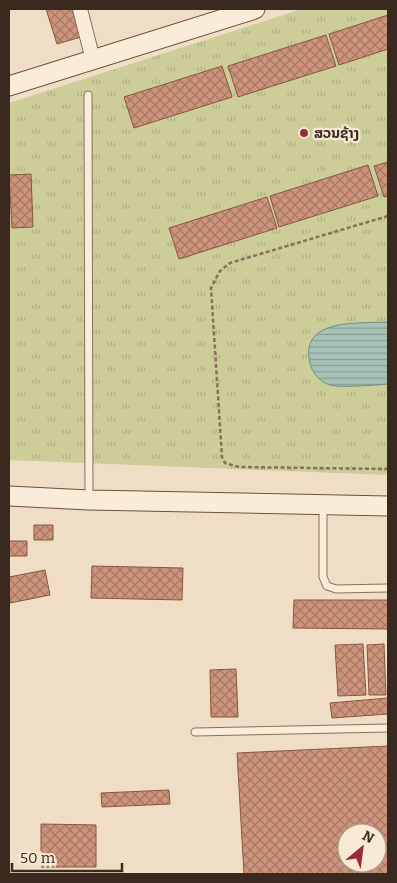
<svg xmlns="http://www.w3.org/2000/svg" width="397" height="883" viewBox="0 0 397 883" font-family="Bitter,'Noto Sans Lao',serif">
<style>
.park{fill:url(#park-tufts)}
.water{fill:url(#water-rules);stroke:#6d9084}
.building{fill:url(#building-cross-hatch);stroke:#895640;fill-rule:evenodd}
.lines{fill:none;stroke-linecap:round;stroke-linejoin:round}
.lane-casing{stroke:#8a6f5b;stroke-width:9}
.street-casing{stroke:#8a6f5b;stroke-width:16}
.secondary-casing{stroke:#6c503e;stroke-width:21}
.path{stroke:#8a6f5b;stroke-width:2.5;stroke-dasharray:4 2.5;stroke-linecap:butt}
.lane{stroke:#f9ecd8;stroke-width:7}
.street{stroke:#f9ecd8;stroke-width:14}
.secondary{stroke:#f9ecd8;stroke-width:19}
.poi-dot{fill:#992a37;stroke:#f6e9d5;stroke-width:2}
.labels{text-anchor:middle;dominant-baseline:central;stroke-width:4.5;stroke-linejoin:round;paint-order:stroke}
.poi-label{font-size:14px;font-weight:bold;fill:#3a291f;stroke:#f6e9d5;text-anchor:start}
</style>
<defs>
<pattern id="park-tufts" width="24" height="20" patternUnits="userSpaceOnUse" patternTransform="scale(1.25)"><rect width="24" height="20" fill="#cccd99"/><path d="M3 7l-1-3M5 7V3M7 7l1-3M15 17l-1-3M17 17v-4M19 17l1-3" fill="none" stroke="#b0b083"/></pattern>
<pattern id="water-rules" width="6" height="5" patternUnits="userSpaceOnUse" patternTransform="scale(1.25)"><rect width="6" height="5" fill="#a7c2b7"/><path d="M0 2.5h6" fill="none" stroke="#899e94"/></pattern>
<pattern id="building-cross-hatch" width="8" height="8" patternUnits="userSpaceOnUse" patternTransform="scale(1.25)"><rect width="8" height="8" fill="#cd947b"/><path d="M0 0l8 8M0 8l8-8" fill="none" stroke="#a77964"/></pattern>
</defs>
<rect width="100%" height="100%" fill="#efdec5"/>
<path class="park" d="M302 9H388V475L9 460V103Z"/>
<path class="water" d="M388 322V384C376 385 340 388 330 385 320 382 312 373 310 363 299 317 360 324 388 322Z"/>
<path class="building" d="M46 9H72L81 37 57 44Z
M388 15V49L339 65 329 34Z
M326 35 336 66 238 97 228 66Z
M222 66 232 97 134 128 124 97Z
M388 162V196L384 197 374 166Z
M368 165 378 196 279 227 270 196Z
M31 174 33 227 12 228 9 175Z
M267 197 277 228 179 259 169 228Z
M34 525H53V540H34Z
M9 541H27V556H9Z
M92 566 183 568 182 600 91 598Z
M45 570 50 595 10 603 9 577Z
M294 600H388V629L293 628Z
M363 644 366 695 338 696 335 645Z
M384 644 386 695H369L367 645Z
M236 669 238 717H211L210 670Z
M388 698V714L332 718 330 703Z
M388 746V874H244L237 753ZM347 833H377V863H347Z
M169 790 170 804 102 807 101 793Z
M41 824 96 825V867H41Z"/>
<g class="lines">
<g class="lane-casing">
<path id="lane" d="M88 95 89 500
M323 507V577L327 586 336 589 388 588
M195 732 388 728"/>
</g>
<g class="street-casing">
<path id="street" d="M80 9 93 60"/>
</g>
<g class="secondary-casing">
<path id="secondary" d="M9 86 255 9
M9 496 89 500 388 506"/>
</g>
<path class="path" d="M388 216 230 263 220 271 211 288 222 457 225 463 239 467 388 469"/>
<use href="#lane" class="lane"/>
<use href="#street" class="street"/>
<use href="#secondary" class="secondary"/>
</g>
<circle class="poi-dot" cx="304" cy="133" r="5"/>
<g class="labels">
<g class="poi-label">
<text x="314" y="133">ສວນຊ້າງ</text>
</g>
</g>
<rect width="397" height="883" fill="none" stroke="#3a291f" stroke-width="20"/>
<g transform="translate(362 848) rotate(29)"><circle r="24" fill="#f6e9d5" stroke="#ab9c8c"/>
<path d="M0-4L9 19L0 12L-9 19Z" fill="#992a37"/>
<text y="-8" font-size="14" font-weight="bold" text-anchor="middle" fill="#3a291f">N</text>
</g>
<path d="M12 863v8h110v-8" fill="none" stroke="#3a291f" stroke-width="2.5"/>
<text x="20" y="863" font-size="15" fill="#3a291f" stroke="#f6e9d5" stroke-width="4" paint-order="stroke">50 m</text>
</svg>
